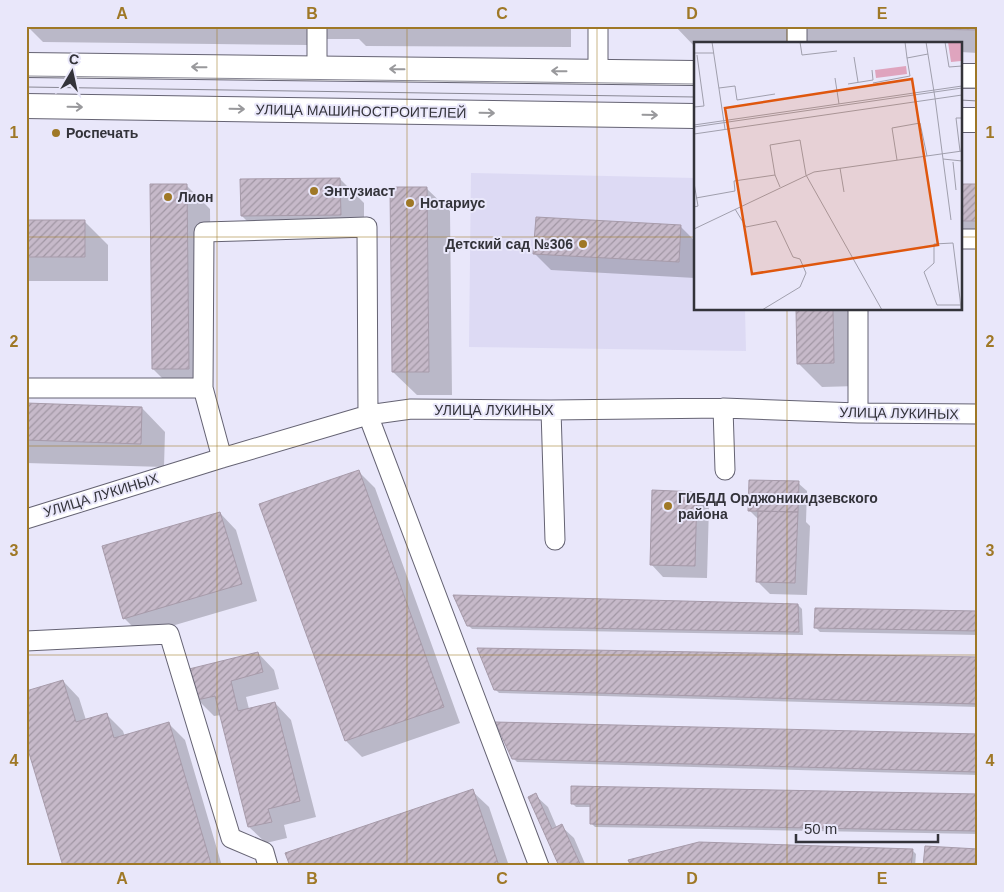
<svg xmlns="http://www.w3.org/2000/svg" width="1004" height="892" viewBox="0 0 1004 892" font-family="Arial,sans-serif">
<style>
.built{fill:#dddaf4}
.shadow{fill:#0003}
.building{fill:url(#building-hatch);stroke:#a79baa}
.lines{fill:none;stroke-linecap:round;stroke-linejoin:round}
.minor-casing{stroke:#656373;stroke-width:21}
.major-casing{stroke:#656373;stroke-width:26}
.minor{stroke:#fff;stroke-width:19}
.major{stroke:#fff;stroke-width:24}
.tram{stroke:#898895;stroke-width:1}
.oneway{stroke:#99999c}
.grid{fill:none;stroke:#9f7826;stroke-width:1;stroke-opacity:0.55}
.poi-dot{fill:#9f7826;stroke:#e9e7fa;stroke-width:2}
.labels{text-anchor:middle;dominant-baseline:central;stroke-width:4;stroke-linejoin:round;paint-order:stroke}
.street-label{font-size:14px;fill:#33333a;stroke:#e9e7fa}
.poi-label{font-size:14px;font-weight:bold;fill:#33333a;stroke:#e9e7fa;text-anchor:start}
.inset-road{fill:none;stroke:#a09fad;stroke-width:1}
.view{fill:#df570e;fill-opacity:0.15;stroke:#df570e;stroke-width:2.5}
.inset-edge{fill:none;stroke:#33333a;stroke-width:2.5}
.neatline{fill:none;stroke:#9f7826;stroke-width:2}
.grid-label{font-size:16px;text-anchor:middle;font-weight:bold;fill:#9f7826}
</style>
<defs>
<pattern id="building-hatch" width="6" height="6" patternUnits="userSpaceOnUse" patternTransform="scale(1.25)"><rect width="6" height="6" fill="#c6b9c9"/><path d="M-1 1l2-2M0 6l6-6M5 7l2-2" fill="none" stroke="#a197a4"/></pattern>
</defs>
<rect width="100%" height="100%" fill="#e9e7fa"/>
<path class="built" d="M471 173 695 178V309H745L746 351 469 347Z"/>
<path class="shadow" d="M27 26H571V47L366 46 359 39H308V45L43 42Z
M675 26H978V53L960 52V44H695V47Z
M340 179 364 203V238L265 239 242 216Z
M186 185 210 209 212 392 177 393 153 369Z
M960 185H978V244L960 245Z
M426 188 450 211 452 395H417L393 372Z
M84 221 108 245V281H26V222Z
M681 227 695 241V278L551 270 535 254Z
M798 309H856L857 386 822 387 798 363Z
M26 405 142 408 165 432 164 467 26 463Z
M358 471 375 488 460 723 362 757 346 741Z
M798 483 807 491 806 522 810 526 807 595 770 594 757 581 759 518H757L749 510Z
M697 493 709 506 707 578 663 577 651 564Z
M220 513 236 530 257 601 141 635 124 618Z
M798 605 802 609 803 635 472 629 468 625Z
M978 612V635L820 632 816 628Z
M258 653 274 670 279 689 246 697 249 709 275 703 291 720 316 817 284 825 287 838 266 843 249 827 221 715 214 716 198 700Z
M978 658V707L499 693 495 689Z
M63 681 79 698 86 720 106 714 123 731 125 737 168 723 185 740 222 866H64Z
M978 735V775L517 762 513 758Z
M472 791 489 807 509 866H291Z
M535 795 548 807 557 828 561 826 574 838 586 866H561Z
M978 795V834L595 827 591 823V807H576L572 803Z
M912 850 916 854 915 866H632Z"/>
<path class="building" d="M754 26H978V30Z
M340 178 341 215 241 216 240 179Z
M150 184H187L189 369H152Z
M960 184H978V221H960Z
M390 187H427L429 372H392Z
M536 217 681 225 679 262 533 254Z
M26 220H85V257H26Z
M796 309H833L834 363 797 364Z
M26 403 142 407 141 444 26 440Z
M359 470 444 707 345 741 259 504Z
M749 480 799 481 798 512 748 511Z
M652 490 697 492 695 566 650 565Z
M758 511 798 512 795 583 756 582Z
M220 512 242 584 123 619 102 546Z
M453 595 798 604 799 632 467 626Z
M815 608 978 611V631L814 628Z
M477 648 978 657V704L494 690Z
M258 652 263 672 231 681 238 711 275 702 300 801 268 809 272 822 248 827 215 696 197 700 189 669Z
M63 680 76 722 107 713 114 738 169 722 211 864 206 866H63L26 743V691Z
M495 722 978 734V772L512 759Z
M571 786 978 794V831L590 824V804H571Z
M473 789 499 866H290L285 853Z
M536 793 552 829 562 824 581 866H559L528 797Z
M699 842 913 849 911 866H631L628 860Z
M925 846 978 849V866H923Z"/>
<g class="lines">
<g class="minor-casing">
<path id="minor" d="M797 44V27
M317 68V26
M598 72V26
M960 239H978
M858 309V413
M26 388H203
M723 408 725 470
M551 410 555 540
M222 458 203 388 204 232 367 227 368 415 539 866
M26 519 222 458 368 415 411 409 551 410 723 408 858 413 978 414
M26 641 169 634 231 838 264 852 268 866"/>
</g>
<g class="major-casing">
<path id="major" d="M26 65 695 73
M960 76H978
M26 106 695 116
M960 120H978"/>
</g>
<use href="#minor" class="minor"/>
<use href="#major" class="major"/>
<path class="tram" d="M26 76 695 84
M26 87 695 97
M960 88H978
M960 100 978 101"/>
</g>
<defs><path id="oneway-shaft" d="M-6 0H5M1.5-3L5.5 0L1.5 3" fill="none" stroke-width="1.6" stroke-linecap="round" stroke-linejoin="round" transform="scale(1.25)"/></defs>
<g class="oneway">
<use href="#oneway-shaft" transform="translate(199 67) rotate(-179)"/>
<use href="#oneway-shaft" transform="translate(397 69) rotate(-179)"/>
<use href="#oneway-shaft" transform="translate(559 71) rotate(-179)"/>
<use href="#oneway-shaft" transform="translate(75 107) rotate(1)"/>
<use href="#oneway-shaft" transform="translate(237 109) rotate(1)"/>
<use href="#oneway-shaft" transform="translate(487 113) rotate(1)"/>
<use href="#oneway-shaft" transform="translate(650 115) rotate(1)"/>
</g>
<path class="grid" d="M217 26V866M407 26V866M597 26V866M787 26V44M26 237H695M960 237H978M787 309V866M26 446H978M26 655H978"/>
<g class="poi-dot">
<circle cx="56" cy="133" r="5"/>
<circle cx="314" cy="191" r="5"/>
<circle cx="168" cy="197" r="5"/>
<circle cx="410" cy="203" r="5"/>
<circle cx="583" cy="244" r="5"/>
<circle cx="668" cy="506" r="5"/>
</g>
<g class="labels">
<g class="street-label">
<text transform="translate(361 111) rotate(1)">УЛИЦА МАШИНОСТРОИТЕЛЕЙ</text>
<text x="494" y="410">УЛИЦА ЛУКИНЫХ</text>
<text transform="translate(899 413) rotate(1)">УЛИЦА ЛУКИНЫХ</text>
<text transform="translate(101 495) rotate(-17)">УЛИЦА ЛУКИНЫХ</text>
</g>
<g class="poi-label">
<text x="66" y="133">Роспечать</text>
<text x="324" y="191">Энтузиаст</text>
<text x="178" y="197">Лион</text>
<text x="420" y="203">Нотариус</text>
<text x="573" y="244" text-anchor="end">Детский сад №306</text>
<text x="678" y="498">ГИБДД Орджоникидзевского<tspan x="678" dy="16">района</tspan></text>
</g>
</g>
<g transform="translate(694 42)">
<rect width="268" height="268" fill="#e9e7fa"/>
<path d="M212 24 213 32 182 36 181 28Z" fill="#dfa4be"/>
<path d="M254 0H267V19L257 20Z" fill="#dfa4be"/>
<path class="inset-road" d="M18 0 31 87M106 0 108 13 143 9M211 0 213 16M232 0 241 56M251 0 255 25 268 24M0 11H20M160 15 164 40M141 36 145 62M179 41 216 34 213 16 234 12M154 42 179 38 178 28M25 46 41 44 43 58 81 52M241 56 257 178M0 65 10 64 3 13M0 83 268 44M0 85 268 46M0 92 268 53M266 109 262 76H268M249 117 268 119M203 118 198 86 226 81 233 114M259 120 262 148M146 126 150 150M0 141 4 164 0 165M86 145 81 133 76 103 106 98 112 133 188 268M2 156 41 149 40 139 81 133M41 167 52 185 82 179 99 215 106 217 112 231 106 245 68 268M0 187 120 130 268 109M267 263H243L230 230 240 221V202L259 201 266 257 267 268"/>
<path class="view" d="M218 37 244 203 58 232 31 66Z"/>
<rect width="268" height="268" class="inset-edge"/>
</g>
<rect width="1004" height="892" fill="none" stroke="#e9e7fa" stroke-width="55"/>
<g transform="translate(72 72) rotate(9)" stroke="#e9e7fa" stroke-width="4" paint-order="stroke">
<path d="M0-4L9 19L0 12L-9 19Z" fill="#33333a"/>
<text y="-8" font-size="14" font-weight="bold" text-anchor="middle" fill="#33333a">С</text>
</g>
<path d="M796 834v8h142v-8" fill="none" stroke="#33333a" stroke-width="2.5"/>
<text x="804" y="834" font-size="15" fill="#33333a" stroke="#e9e7fa" stroke-width="4" paint-order="stroke">50 m</text>
<rect x="28" y="28" width="948" height="836" class="neatline"/>
<g class="grid-label">
<text x="122" y="19">A</text>
<text x="312" y="19">B</text>
<text x="502" y="19">C</text>
<text x="692" y="19">D</text>
<text x="882" y="19">E</text>
<text x="14" y="138">1</text>
<text x="990" y="138">1</text>
<text x="14" y="347">2</text>
<text x="990" y="347">2</text>
<text x="14" y="556">3</text>
<text x="990" y="556">3</text>
<text x="14" y="766">4</text>
<text x="990" y="766">4</text>
<text x="122" y="884">A</text>
<text x="312" y="884">B</text>
<text x="502" y="884">C</text>
<text x="692" y="884">D</text>
<text x="882" y="884">E</text>
</g>
</svg>
